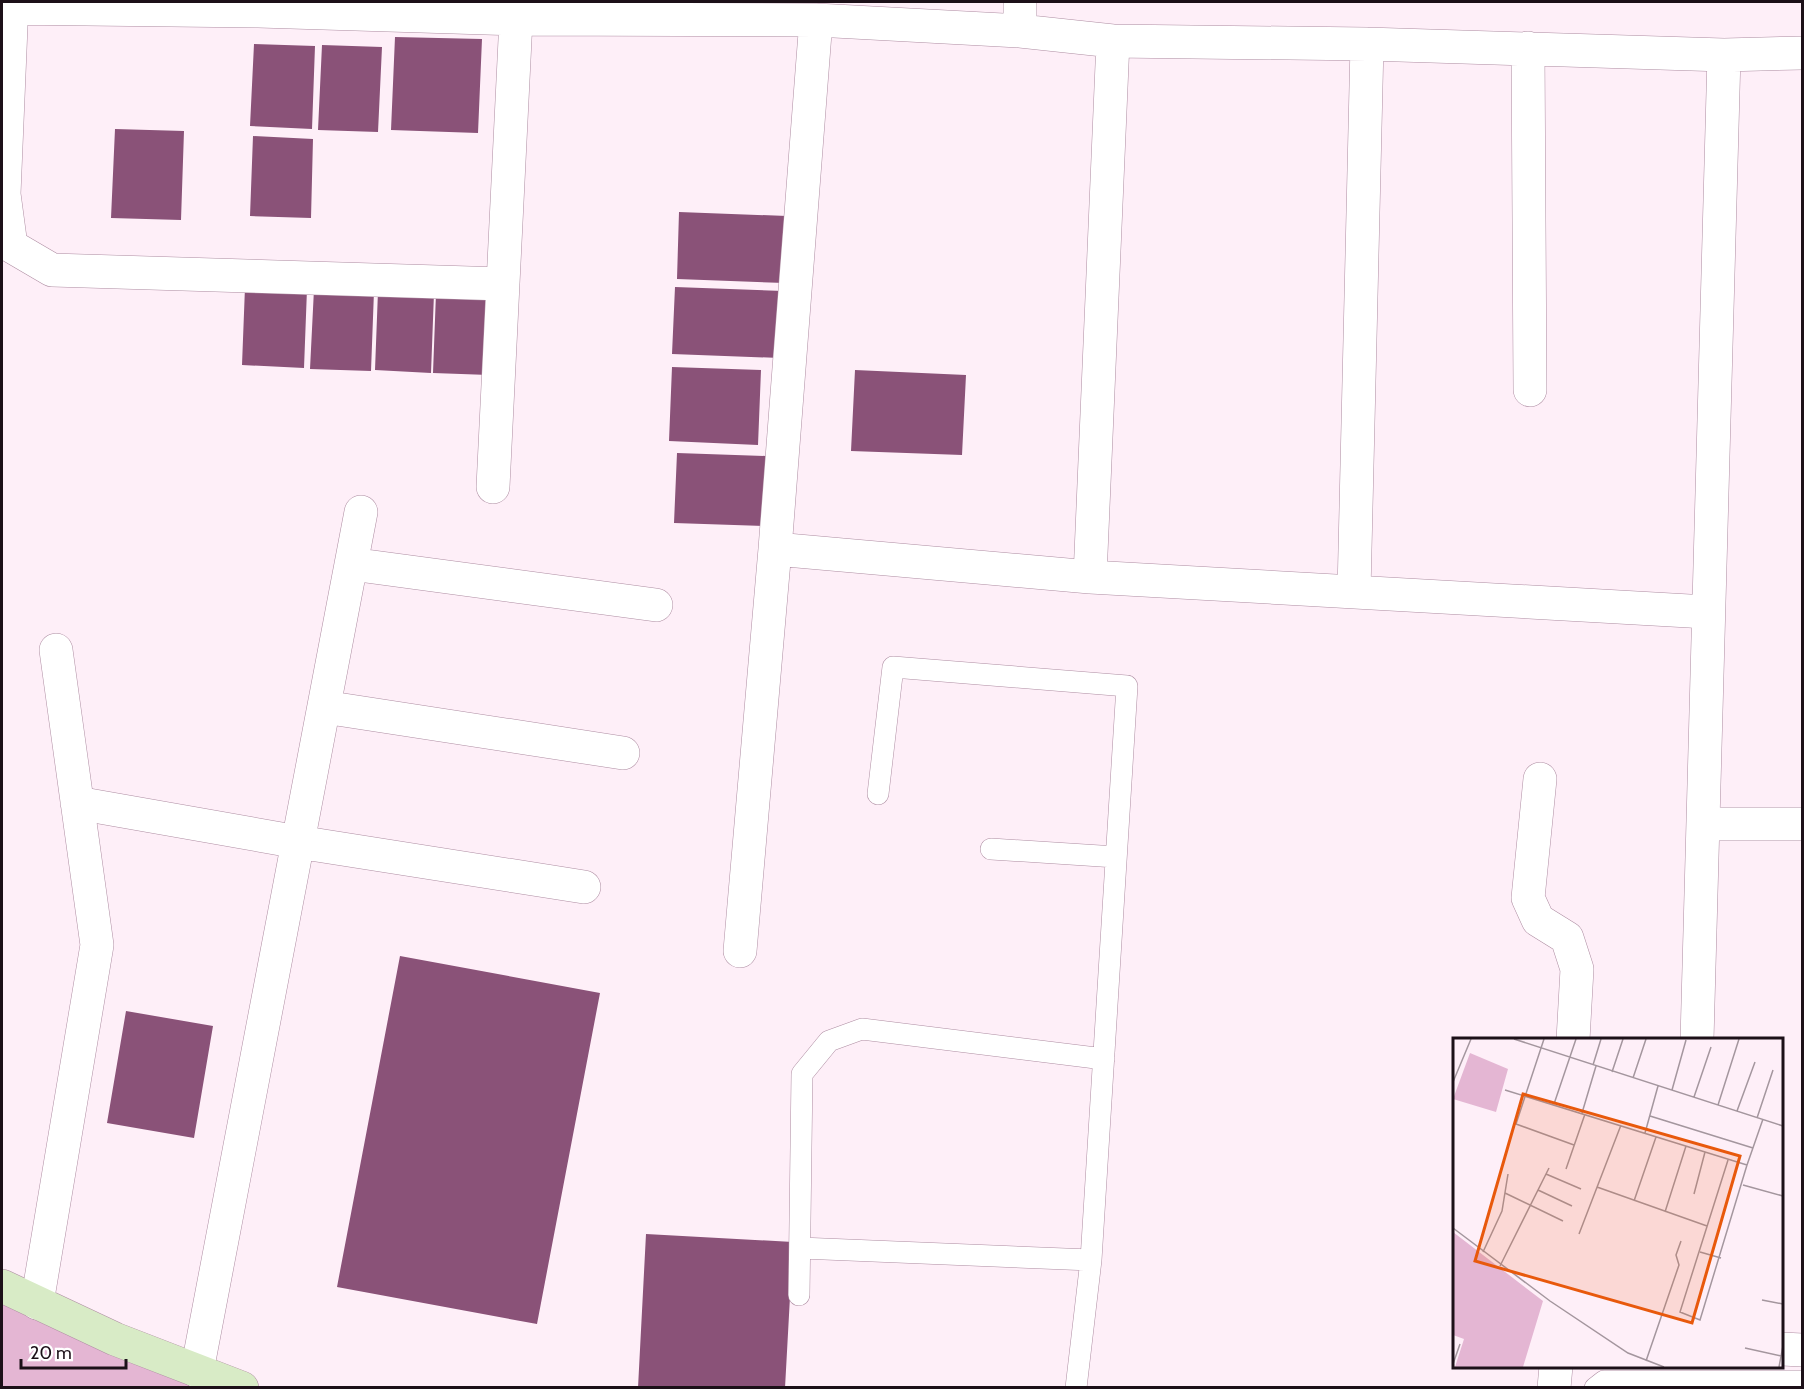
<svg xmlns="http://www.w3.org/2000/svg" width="1804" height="1389" viewBox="0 0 1804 1389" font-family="Cabin,sans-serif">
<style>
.green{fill:#e4b6d3}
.building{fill:#8a5278}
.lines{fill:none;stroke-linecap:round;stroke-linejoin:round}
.lane-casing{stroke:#ae8da2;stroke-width:22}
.street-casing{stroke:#ae8da2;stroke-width:34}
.secondary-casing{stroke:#ae8da2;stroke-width:34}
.lane{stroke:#fff;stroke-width:21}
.street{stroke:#fff;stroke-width:33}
.secondary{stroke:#d8ebc6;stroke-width:33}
.inset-road{fill:none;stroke:#a4969e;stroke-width:1.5}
.view{fill:#e8590c;fill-opacity:0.15;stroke:#e8590c;stroke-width:3}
.inset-edge{fill:none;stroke:#1c1018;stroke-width:3}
</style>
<rect width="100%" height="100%" fill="#feeff8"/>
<path class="green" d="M2 1299 217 1387H2Z"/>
<path class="building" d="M395 37 482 39 478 133 391 130Z
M254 44 315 46 312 129 250 126Z
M322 45 382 47 378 132 318 130Z
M115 129 184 131 181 220 111 218Z
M253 136 313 139 311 218 250 216Z
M679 212 787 216 785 283 677 279Z
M245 287 307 289 304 368 242 365Z
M675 287 783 291 780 358 672 354Z
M314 289 374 291 371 371 310 369Z
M378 291 434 293 431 373 375 370Z
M436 293 493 295 489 375 433 373Z
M672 367 761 370 758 445 669 441Z
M855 370 966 375 962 455 851 451Z
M677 453 766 456 764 526 674 523Z
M400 956 600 993 537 1324 337 1287Z
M126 1011 213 1026 194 1138 107 1123Z
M646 1234 793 1242 785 1388H638Z"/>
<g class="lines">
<g class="lane-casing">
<path id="lane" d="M878 794 893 667 1127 686 1091 1260 1076 1388
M991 849 1116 857
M800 1248 1091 1260
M799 1295 802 1074 829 1041 862 1029 1104 1059
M1595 1388 1604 1381H1802"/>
</g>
<g class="street-casing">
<path id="street" d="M12 2 4 194 11 246 52 270 503 284
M2 8 258 11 516 19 816 20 1020 31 1113 41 1367 44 1724 55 1802 53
M1020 31V2
M1528 48 1530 390
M493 487 516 19
M775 549 1090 577 1707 612
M351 564 656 605
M1090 577 1113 41
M1354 592 1367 44
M324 707 623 753
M1540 779 1528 898 1538 920 1567 938 1577 969 1573 1040
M77 803 298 842 584 887
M1704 824H1802
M740 951 775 549 816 20
M1697 1040 1724 55
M37 1303 97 945 56 650
M1782 1349 1802 1350
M197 1371 361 512
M1554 1388 1556 1366"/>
</g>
<g class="secondary-casing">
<path id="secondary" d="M2 1286 115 1339 242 1388"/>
</g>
<use href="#lane" class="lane"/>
<use href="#street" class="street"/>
<use href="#secondary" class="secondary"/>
</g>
<g transform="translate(1453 1038)">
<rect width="330" height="330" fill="#feeff8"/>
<path d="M17 15 55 31 43 74 0 61ZM0 194 90 263 70 329H2L11 301 0 297Z" fill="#e4b6d3"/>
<path class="inset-road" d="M61 1 330 88M91 1 63 86 121 107M140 27 148 1M159 34 170 1M180 40 193 1M0 44 18 1M52 52 294 127 247 282 227 274 275 122M219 52 233 2M241 59 258 9M101 66 123 1M265 67 286 1M284 73 302 24M129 75 143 28M197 78 300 110M304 80 320 32M192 95 205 48M294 127 310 81M113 131 132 76M93 136 128 151M290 147 330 158M144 149 254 188M85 152 119 168M52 155 110 183M241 156 252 114M181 163 203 99M212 174 233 108M0 190 97 263 175 315 211 329M126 196 168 87M30 214 49 173 55 136M247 214 268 220M47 228 96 130M309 262 330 266M292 310 328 318M193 323 226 227 223 217 228 203M0 326 7 306M326 329 330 308"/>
<path class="view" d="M70 56 287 118 239 285 22 223Z"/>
<rect width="330" height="330" class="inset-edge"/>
</g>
<rect width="1804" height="1389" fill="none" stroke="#1c1018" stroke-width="6"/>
<path d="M21 1359v9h105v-9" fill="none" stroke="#1c1018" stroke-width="3"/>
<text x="30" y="1359" font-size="18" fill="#1c1018" stroke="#ffffff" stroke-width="4.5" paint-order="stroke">20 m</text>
</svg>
